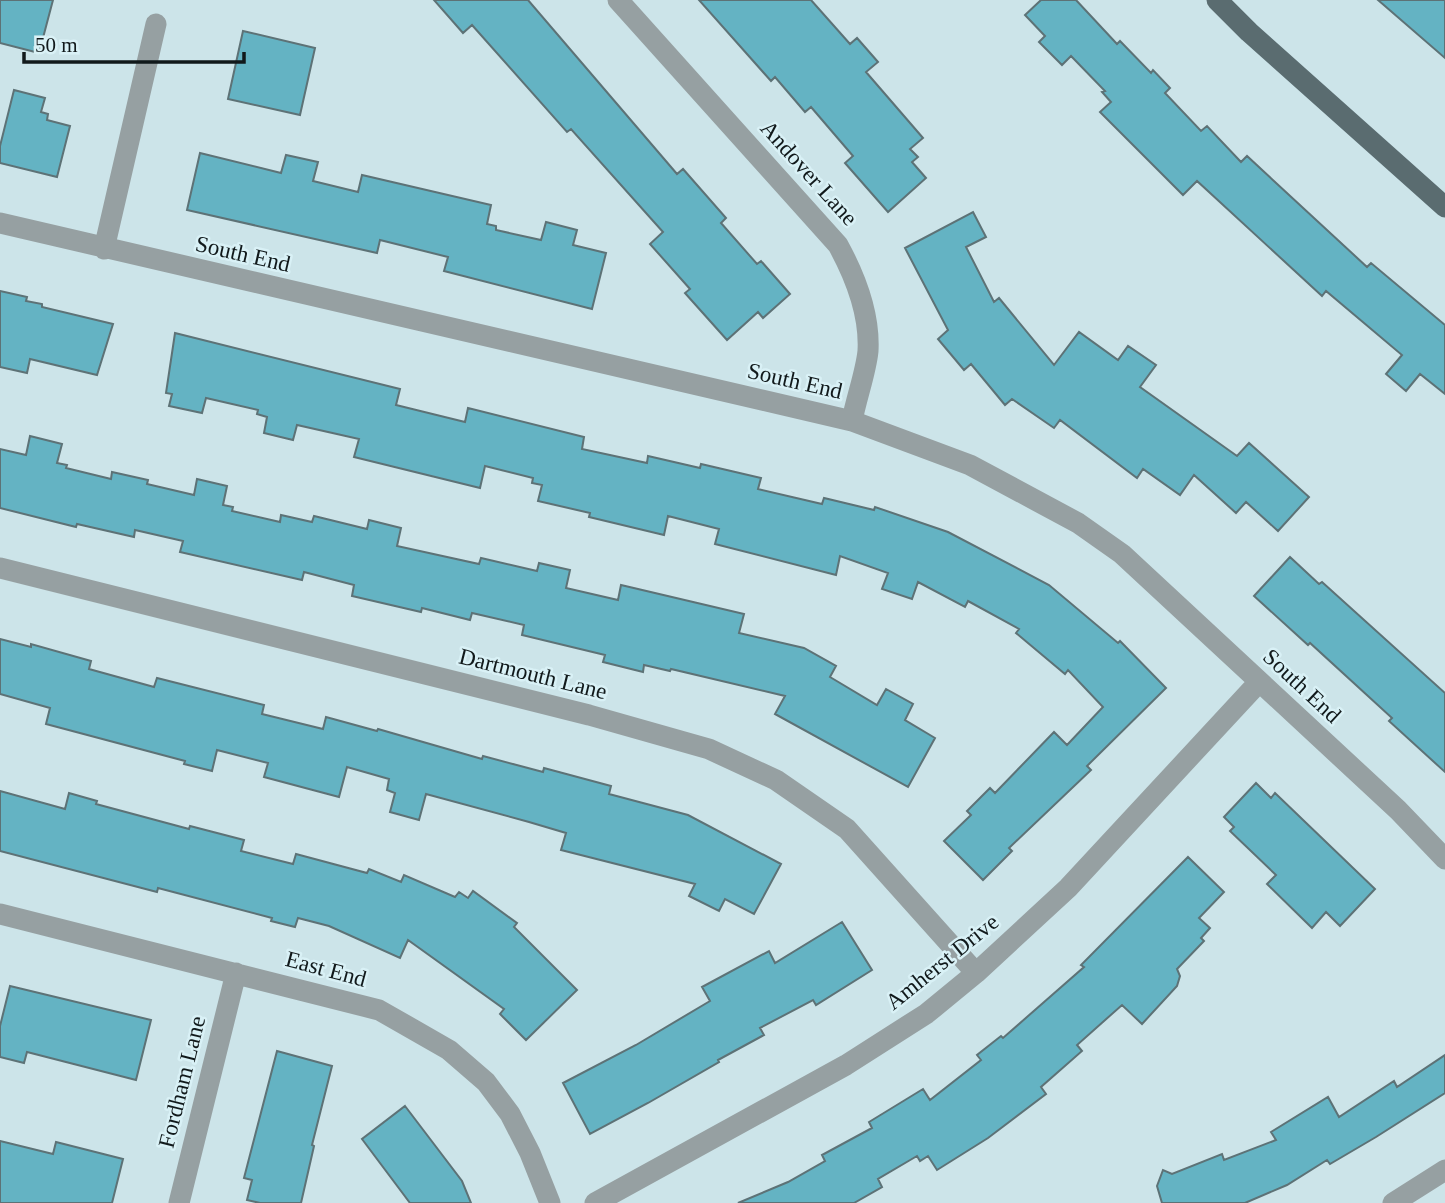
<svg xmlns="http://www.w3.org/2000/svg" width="1445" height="1203" viewBox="0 0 1445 1203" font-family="Georgia,serif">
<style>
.building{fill:#64b3c3;stroke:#5d7276;stroke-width:2}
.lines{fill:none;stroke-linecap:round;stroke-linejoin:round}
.street{stroke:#96a0a2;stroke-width:21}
.primary{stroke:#5a6c70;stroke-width:21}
.labels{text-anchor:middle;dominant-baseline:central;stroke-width:5;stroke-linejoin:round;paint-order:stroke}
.street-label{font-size:23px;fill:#11191b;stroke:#d9f1f6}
</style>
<rect width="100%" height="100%" fill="#cce4e9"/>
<path class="building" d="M0 0H53L39 53 0 43Z
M434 0H528L677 174 683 169 726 218 721 223 757 264 761 261 790 294 763 318 758 312 727 340 685 293 690 289 650 244 663 232 571 129 567 132 472 25 463 33Z
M699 0H811L850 44 857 38 878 62 866 72 923 138 910 149 918 157 912 162 926 178 888 212 845 163 853 156 811 107 805 112 775 77 771 81Z
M1041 0H1076L1117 44 1120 41 1151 73 1153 70 1170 88 1165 93 1201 131 1207 126 1241 162 1247 156 1367 267 1371 263 1445 325V394L1420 374 1406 391 1386 374 1402 355 1326 291 1322 296 1197 181 1183 195 1100 112 1111 102 1102 92 1105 91 1071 56 1062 65 1039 42 1045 36 1025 15Z
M1378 0H1445V58Z
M243 31 315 48 300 115 228 99Z
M14 90 45 98 41 112 48 114 47 120 70 126 57 177 0 163V146Z
M200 153 281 173 286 155 318 162 313 181 358 192 362 175 491 205 487 224 496 226V230L541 240 546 222 577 230 573 245 606 253 592 309 444 271 448 257 380 240 377 253 187 210Z
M973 212 986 237 966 247 994 302 999 298 1054 365 1079 332 1118 360 1128 346 1156 365 1140 387 1237 456 1249 443 1309 497 1278 531 1246 502 1236 513 1194 475 1180 495 1143 469 1137 478 1060 420 1054 428 1012 399 1005 405 971 364 964 370 938 339 948 330 905 248Z
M0 291 27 297 26 301 42 304V307L113 324 97 375 30 359 27 373 0 367Z
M175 333 400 389 396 405 465 422 468 408 584 437 582 449 647 463 648 456 700 468 701 464 761 478 758 489 822 504 824 498 874 510 875 507 948 532 1049 585 1118 643 1120 641 1166 688 1087 766 1091 770 1009 848 1012 851 983 880 944 841 971 815 967 811 990 788 995 793 1054 732 1067 745 1103 707 1068 670 1065 674 1016 633 1019 629 968 601 965 607 918 582 912 599 882 589 888 573 840 556 836 575 715 544 719 529 668 516 664 535 589 517 590 513 538 501 542 485 532 483 533 478 485 466 480 488 354 457 359 439 297 425 293 440 264 433 267 417 257 414 258 410 206 398 202 413 169 406 172 394 166 393Z
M30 436 62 444 57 463 67 465 66 468 111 479 112 472 148 480 147 484 194 495 197 479 227 486 223 505 233 507 232 511 280 522 281 515 312 522 314 516 367 529 369 520 401 528 397 546 479 564 481 558 537 571 539 563 570 570 566 588 618 600 621 585 744 614 739 633 804 648 836 666 830 677 877 705 886 689 913 704 905 720 935 738 908 787 775 714 785 696 671 669 670 671 644 665 643 672 603 662 605 655 522 635 524 625 472 613 470 620 422 608 421 612 352 596 354 585 304 572 302 580 180 552 183 541 135 530 134 537 77 524 76 527 0 508V449L26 455Z
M1290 557 1319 584 1322 582 1445 693V772L1389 721 1392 718 1310 643 1308 645 1254 596Z
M0 639 31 647V644L91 661 89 669 154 687 157 678 264 705 262 714 323 729 326 717 377 731 378 729 482 759 483 756 543 772 544 768 611 786 609 794 688 815 781 864 754 914 725 899 719 911 689 896 695 884 561 850 566 833 529 822 426 794 419 820 390 812 395 793 387 790 389 779 347 767 339 797 264 777 268 763 217 750 212 771 184 764 185 761 46 724 50 708 0 694Z
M1256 783 1271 798 1275 793 1375 889 1340 926 1326 912 1312 928 1267 884 1276 875 1230 831 1234 827 1224 817Z
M0 791 65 809 69 793 97 801 96 804 189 829 190 826 244 840 241 851 293 864 296 854 367 873 369 869 401 882 404 875 455 897 459 892 468 898 473 891 517 923 514 927 577 990 526 1040 500 1014 504 1009 408 940 400 958 329 926 298 918 295 927 271 921 272 918 158 888 157 892 0 851Z
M1188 857 1224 892 1199 918 1210 928 1201 938 1204 941 1177 969 1180 976 1177 986 1142 1024 1122 1005 1077 1045 1082 1051 1041 1087 1046 1094 988 1138 937 1170 928 1156 920 1161 917 1156 878 1179 882 1187 854 1203H738L788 1182 825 1161 822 1155 872 1128 869 1122 923 1089 930 1100 981 1060 977 1055 1001 1036 1003 1038 1084 967 1081 965Z
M842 922 872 970 816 1005 813 1000 760 1028 764 1035 718 1060 719 1062 648 1103 590 1134 563 1083 636 1045 710 1001 702 987 769 951 775 963Z
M10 986 151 1020 136 1080 27 1052 24 1063 0 1057V1026Z
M277 1051 332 1066 312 1145 314 1146 301 1203H260L247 1200 252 1180 244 1178Z
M1445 1055V1093L1376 1137 1330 1164 1327 1160 1287 1185 1245 1203H1162L1157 1186 1163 1170 1172 1174 1222 1154 1224 1160 1276 1140 1271 1132 1328 1097 1339 1117 1394 1081 1397 1087Z
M405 1106 462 1181 471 1203H410L362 1139Z
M0 1141 53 1154 56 1142 123 1159 112 1203H0Z"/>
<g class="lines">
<path class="street" d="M618 0 838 245C855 276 870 314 868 351 866 372 856 399 852 421
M0 223 852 421 970 465 1078 523 1122 554 1398 810 1445 859
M104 249 156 24
M0 568 589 715 709 749 776 780 847 829 976 973
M0 914 379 1010 449 1050 486 1082 510 1114 530 1153 550 1203
M179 1203 236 973
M595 1203 846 1065 926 1014 976 973 1068 888 1259 682
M1393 1203 1445 1170"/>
<path class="primary" d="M1217 0 1249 32 1445 207"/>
</g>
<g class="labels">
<g class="street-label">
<text transform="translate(809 173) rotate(48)">Andover Lane</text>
<text transform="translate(243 254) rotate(13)">South End</text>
<text transform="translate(795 381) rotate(13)">South End</text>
<text transform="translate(533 674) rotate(14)">Dartmouth Lane</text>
<text transform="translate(1302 686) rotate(43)">South End</text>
<text transform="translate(942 962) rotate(-39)">Amherst Drive</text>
<text transform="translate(326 969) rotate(15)">East End</text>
<text transform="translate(182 1082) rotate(-76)">Fordham Lane</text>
</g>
</g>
<path d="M24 52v10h220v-10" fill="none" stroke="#11191b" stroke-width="3.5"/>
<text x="35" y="52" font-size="21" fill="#11191b" stroke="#d9f1f6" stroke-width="5" paint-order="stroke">50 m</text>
</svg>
